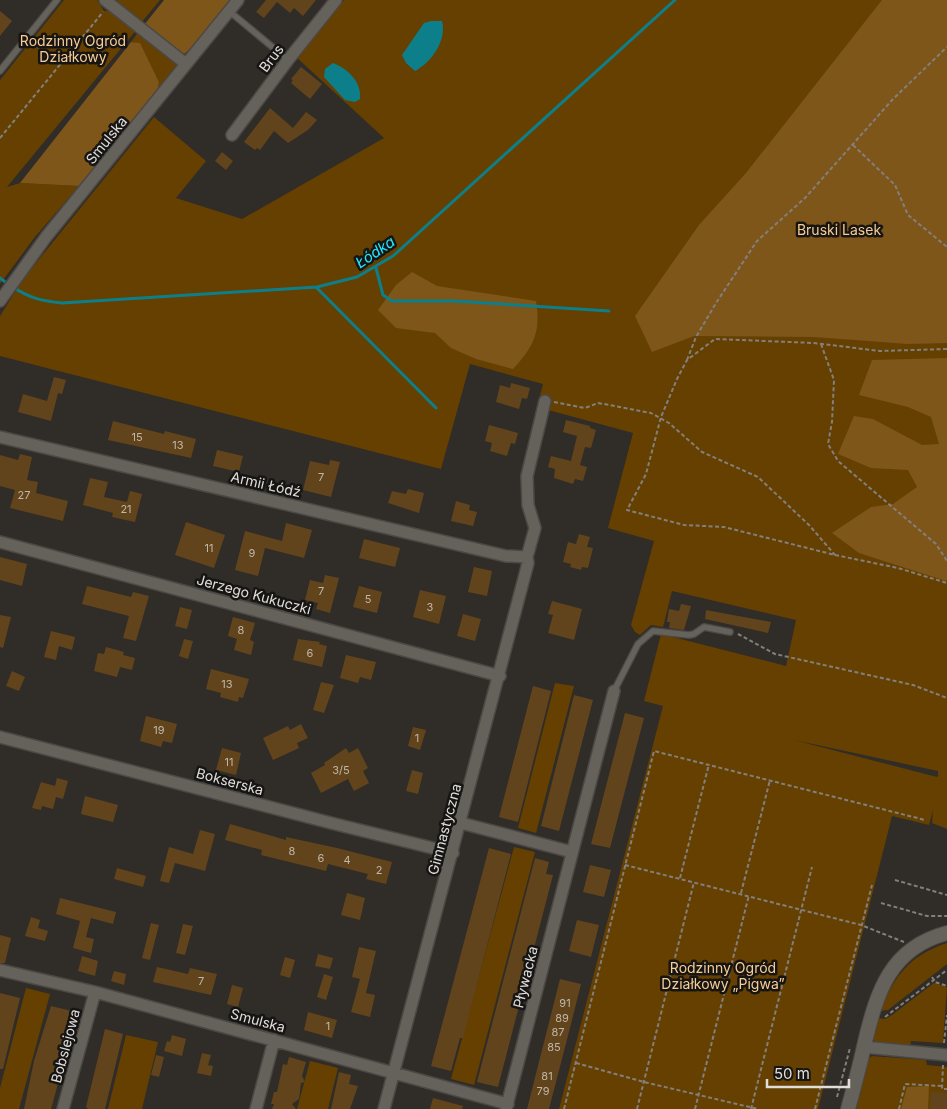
<svg xmlns="http://www.w3.org/2000/svg" width="947" height="1109" viewBox="0 0 947 1109" font-family="Inter,sans-serif">
<style>
.green{fill:#654000;fill-rule:evenodd}
.forest{fill:#7e561a}
.water{fill:#0d7f8a}
.lines{fill:none;stroke-linecap:round;stroke-linejoin:round}
.stream{stroke:#0d7f8a;stroke-width:3}
.building{fill:#61441c}
.service-casing{stroke:#4c4845;stroke-width:8}
.minor-casing{stroke:#4c4845;stroke-width:14}
.tertiary-casing{stroke:#4c4845;stroke-width:16}
.path{stroke:#83807c;stroke-width:2;stroke-dasharray:4 2.5;stroke-linecap:butt}
.service{stroke:#65615b;stroke-width:5.5}
.minor{stroke:#65615b;stroke-width:11}
.tertiary{stroke:#65615b;stroke-width:14}
.labels{text-anchor:middle;dominant-baseline:central;stroke-width:5;stroke-linejoin:round;paint-order:stroke}
.number-label{font-size:11px;fill:#c0b7aa}
.park-label{font-size:14px;fill:#f8cc95;stroke:#161513}
.street-label{font-size:14px;fill:#e0ddda;stroke:#161513}
.water-label{font-size:15px;font-style:italic;fill:#1eeaff;stroke:#161513}
</style>
<rect width="100%" height="100%" fill="#302c27"/>
<path class="green" d="M64 0H97L104 11H116L137 29 7 187 20 183 79 186 35 237 0 284V80Z
M117 0H160L141 23 118 7Z
M344 0H947V829L932 823 933 810 929 825 892 816 818 1109H559L663 706 644 701 661 634 786 666 796 620 672 591 663 627 651 625 640 635 635 632 631 625 654 541 608 528 633 433 537 407 543 384 470 364 441 469 0 356V316L23 279 154 117 206 161 176 198 242 219 384 138 295 56ZM794 740 938 771V776L937 777Z
M139 31 177 64 158 89 159 82 140 44 131 42Z
M555 683 574 686 536 833 518 828Z
M514 847 535 852 474 1085 451 1079Z
M947 943V964L888 1010 880 1011C894 976 910 955 947 943Z
M934 983 947 987 943 1043 911 1041 910 1048 877 1044C869 1038 876 1027 878 1018L885 1019 892 1015Z
M26 988 50 994 19 1109H0V1088Z
M126 1035 158 1042 142 1109H108Z
M872 1056 926 1060 927 1065 947 1067V1109H856L869 1058Z
M310 1061 338 1068 328 1109H297Z"/>
<path class="forest" d="M164 0H230L193 47 184 54 169 47 144 25Z
M882 0H947V343L908 344 814 337 694 336 652 352 635 316 699 225 746 173Z
M131 42 140 43 159 82 158 89 79 186 20 183Z
M412 272 437 286 536 301C541 332 534 346 513 369L476 359 451 348 435 333 396 328 378 310 396 285Z
M947 358V580L946 581 859 553 832 533 871 507 893 504 917 487 908 470 871 468 838 454 854 416 873 419 922 445 939 444 931 417 908 407 859 395 872 360Z
M929 1086 928 1109H901L907 1087Z"/>
<path class="water" d="M431 21H442C447 40 432 62 415 71L406 63 402 55 424 23Z
M333 63C348 69 362 82 360 99L355 102 345 100 324 77 325 69Z"/>
<g class="lines">
<path class="stream" d="M376 268 383 295 392 301H454L609 311
M0 278 8 284
M13 287C29 298 42 301 62 303L317 287 357 277 393 256 675 0
M317 288 436 408"/>
</g>
<path class="building" d="M266 0H316L303 16 294 8 290 13 277 2 264 18 256 12Z
M0 11 12 21 0 36Z
M301 67 322 84 310 99 291 83 293 80 291 79Z
M270 108 293 128 306 112 317 120 308 130 288 143 274 131 260 150 257 148 255 150 244 142Z
M222 152 233 161 226 170 215 161Z
M54 377 66 380 62 394 58 393 51 421 18 412 23 394 47 401Z
M511 383 530 388 527 399 522 398 519 409 496 402 500 385 510 388Z
M566 420 590 426V428L596 430 591 448 585 447 580 465 587 467 583 481 575 479 573 484 554 478 555 469 548 467 551 456 571 461 577 436 563 432Z
M113 421 164 434 165 431 196 439 191 458 108 440Z
M489 425 518 433 515 444 511 443 507 456 490 451 492 443 485 441Z
M217 450 243 456 239 472 213 466Z
M20 454 32 457 27 480 38 482 36 493 68 501 63 521 10 508 15 490 0 486V455L18 460Z
M330 460 340 462 331 497 303 490 310 461 329 465Z
M90 478 108 482 104 497 127 502 130 491 142 494 135 522 112 517 113 513 83 505Z
M408 489 424 493 419 513 388 503 392 491 406 494Z
M456 501 470 505 469 510 477 512 473 526 451 521Z
M186 522 225 535 214 568 175 555Z
M286 523 312 530 304 558 265 548 258 576 235 570 245 531 282 541Z
M579 534 590 537 587 547 593 548 588 568 582 567 581 570 570 567 571 564 563 562 568 542 576 544Z
M364 539 400 548 395 567 359 558Z
M0 557 27 564 22 586 0 580Z
M474 567 492 571 487 596 468 592Z
M325 575 339 578 330 613 316 609 318 603 305 600 310 580 323 583Z
M87 586 131 597 133 592 149 596 136 641 123 638 129 616 82 604Z
M359 586 382 592 377 613 353 607Z
M420 590 446 596 439 624 413 617Z
M552 601 582 609 574 640 548 633 553 615 548 614Z
M681 604 691 606 684 630 669 628 670 622H667L669 609 679 611Z
M180 607 192 610 187 629 175 626Z
M706 610 771 622 768 633 705 619Z
M463 614 481 619 475 641 457 636Z
M0 615 11 617 3 648 0 647Z
M233 617 255 623 250 640 254 642 251 655 234 650 237 639 228 636Z
M51 631 75 637 72 650 59 646 56 660 44 657Z
M184 639 193 641 188 659 179 656Z
M298 639 320 642 319 644 327 646 322 667 293 660Z
M106 647 124 652 123 655 135 658 132 670 120 667 117 677 94 671 98 653 104 654Z
M346 655 376 662 371 680 360 677 358 683 340 678Z
M211 669 249 679 243 698 239 697 238 702 220 697 221 693 206 689Z
M12 671 25 677 19 691 6 686Z
M321 682 334 685 324 713 313 710Z
M533 686 551 691 518 822 499 817Z
M574 695 593 700 559 831 541 826Z
M625 713 644 718 610 848 591 844Z
M146 716 177 724 172 743 163 741 161 747 140 741Z
M301 724 308 738 297 743 299 748 273 760 263 738 288 726 290 730Z
M413 727 426 730 420 750 408 746Z
M222 748 241 753 236 775 216 770Z
M346 748 349 753 358 748 368 768 363 771 369 783 354 791 348 779 321 793 311 773 325 765 324 763Z
M412 770 423 773 418 794 406 791Z
M57 778 68 781 63 799 56 797 53 809 42 806 41 810 32 808 41 782 55 786Z
M85 796 118 805 113 822 81 814Z
M230 824 286 840V837L337 848 392 862 386 884 366 879 368 874 328 864 326 871 261 855 262 850 225 840Z
M200 830 215 834 205 871 175 863 169 883 160 881 169 847 193 854Z
M489 848 511 854 463 1038H460L451 1071 431 1066Z
M535 858 549 862 546 874 553 875 498 1087 477 1082Z
M590 865 611 870 604 897 583 892Z
M117 868 146 876 143 887 114 879Z
M347 893 365 898 360 920 341 915Z
M60 898 116 912 113 924 91 918 86 937 94 939 91 953 73 948 80 921 56 914Z
M31 917 40 920 38 928 48 931 45 941 25 936Z
M577 920 599 925 591 957 569 951Z
M151 923 159 925 150 960 142 958Z
M183 924 193 926 185 955 176 953Z
M0 935 11 938 5 963H0Z
M359 947 376 951 366 993 375 995 370 1017 351 1012 360 979 352 977Z
M318 954 333 958 330 969 315 966Z
M82 956 98 961 95 976 78 971Z
M285 957 295 960 290 978 280 975Z
M157 967 188 974 190 968 217 974 211 995 153 982Z
M114 971 126 974 124 985 111 981Z
M324 974 333 977 326 1000 317 997Z
M560 979 581 984 570 1028 549 1109H527Z
M232 985 243 988 238 1007 227 1004Z
M0 993 20 998 3 1069H0Z
M51 1006 76 1012 56 1091 51 1109H24L34 1061Z
M308 1012 337 1020 332 1038 304 1030Z
M105 1029 123 1034 105 1109H88L86 1107Z
M172 1035 186 1039 182 1056 164 1051 167 1041 170 1042Z
M202 1053 211 1055 208 1065 213 1066 211 1076 197 1073Z
M156 1055 164 1057 159 1077 151 1075Z
M289 1057 306 1062 302 1076 305 1082 301 1083 299 1099 292 1104 296 1109H272L274 1104H271L274 1092H277L283 1064 287 1065Z
M339 1072 351 1075 349 1084 358 1086 350 1109H331Z
M931 1092 947 1093V1109H930Z
M433 1098 463 1106 462 1109H430Z"/>
<g class="lines">
<g class="service-casing">
<path id="service" d="M229 11 288 60
M0 71 57 0
M614 691 638 644 653 631 689 635 694 634 704 627 730 632"/>
</g>
<g class="minor-casing">
<path id="minor" d="M105 0 186 64
M232 135 288 60 336 0
M0 301 46 237 238 0
M0 437 506 556 527 557
M0 542 500 676
M527 557 535 528 528 505 527 476 545 401
M0 737 331 823 453 853
M461 823 572 852
M0 970 95 992 508 1104
M864 1047 947 1055
M63 1109 95 992
M256 1109 274 1040
M384 1109 528 563 527 557
M506 1109 614 691"/>
</g>
<g class="tertiary-casing">
<path id="tertiary" d="M848 1109C854 1087 860 1065 865 1042 877 992 890 948 947 933"/>
</g>
<path class="path" d="M0 138 103 12
M853 145 895 185 908 215 947 247
M821 344 834 380 832 422 828 444 838 461 936 544 947 561
M947 349 880 351 814 343 715 339 687 360 677 379 661 417 646 474 627 510 684 525 724 527 835 555 898 568 947 583
M687 360 696 337 716 303 757 241 805 198 893 99 947 47
M554 402 585 408 598 403 604 404 651 413 669 423 702 452 758 477 809 525 835 555
M738 634 775 654 913 685 947 698
M625 865 861 925 904 942
M680 878 709 764
M895 880 947 895
M741 893 770 780
M881 903 927 916H947
M932 977 935 982 947 986
M885 1017 947 970
M944 1043 947 1015
M576 1063 644 1082 758 1109
M943 1065 942 1089H947
M837 1097 850 1048
M564 1109 654 751 925 820
M637 1109 694 882
M695 1109 749 895
M751 1109 812 867
M815 1109 872 885
M899 1109 905 1084 942 1086"/>
<use href="#service" class="service"/>
<use href="#minor" class="minor"/>
<use href="#tertiary" class="tertiary"/>
</g>
<g class="labels">
<g class="number-label">
<text x="137" y="437">15</text>
<text x="178" y="445">13</text>
<text x="321" y="477">7</text>
<text x="24" y="495">27</text>
<text x="126" y="509">21</text>
<text x="209" y="548">11</text>
<text x="252" y="553">9</text>
<text x="321" y="591">7</text>
<text x="368" y="599">5</text>
<text x="430" y="607">3</text>
<text x="241" y="630">8</text>
<text x="310" y="653">6</text>
<text x="227" y="684">13</text>
<text x="159" y="730">19</text>
<text x="417" y="738">1</text>
<text x="229" y="762">11</text>
<text x="341" y="770">3/5</text>
<text x="292" y="851">8</text>
<text x="321" y="858">6</text>
<text x="347" y="860">4</text>
<text x="379" y="870">2</text>
<text x="201" y="981">7</text>
<text x="565" y="1003">91</text>
<text x="562" y="1018">89</text>
<text x="328" y="1026">1</text>
<text x="558" y="1032">87</text>
<text x="554" y="1047">85</text>
<text x="547" y="1076">81</text>
<text x="543" y="1091">79</text>
</g>
<g class="park-label">
<text x="73" y="40">Rodzinny Ogród<tspan x="73" dy="16">Działkowy</tspan></text>
<text x="839" y="229">Bruski Lasek</text>
<text x="723" y="967">Rodzinny Ogród<tspan x="723" dy="16">Działkowy „Pigwa”</tspan></text>
</g>
<g class="street-label">
<text transform="translate(271 58) rotate(-53)">Brus</text>
<text transform="translate(106 140) rotate(-51)">Smulska</text>
<text transform="translate(266 484) rotate(13)">Armii Łódź</text>
<text transform="translate(254 594) rotate(15)">Jerzego Kukuczki</text>
<text transform="translate(230 781) rotate(15)">Bokserska</text>
<text transform="translate(444 829) rotate(-75)">Gimnastyczna</text>
<text transform="translate(525 977) rotate(-76)">Pływacka</text>
<text transform="translate(258 1020) rotate(15)">Smulska</text>
<text transform="translate(65 1046) rotate(-75)">Bobslejowa</text>
</g>
<g class="water-label">
<text transform="translate(375 252) rotate(-34)">Łódka</text>
</g>
</g>
<path d="M767 1079v8h82v-8" fill="none" stroke="#e0ddda" stroke-width="2.5"/>
<text x="774" y="1079" font-size="15" fill="#e0ddda" stroke="#161513" stroke-width="4" paint-order="stroke">50 m</text>
</svg>
